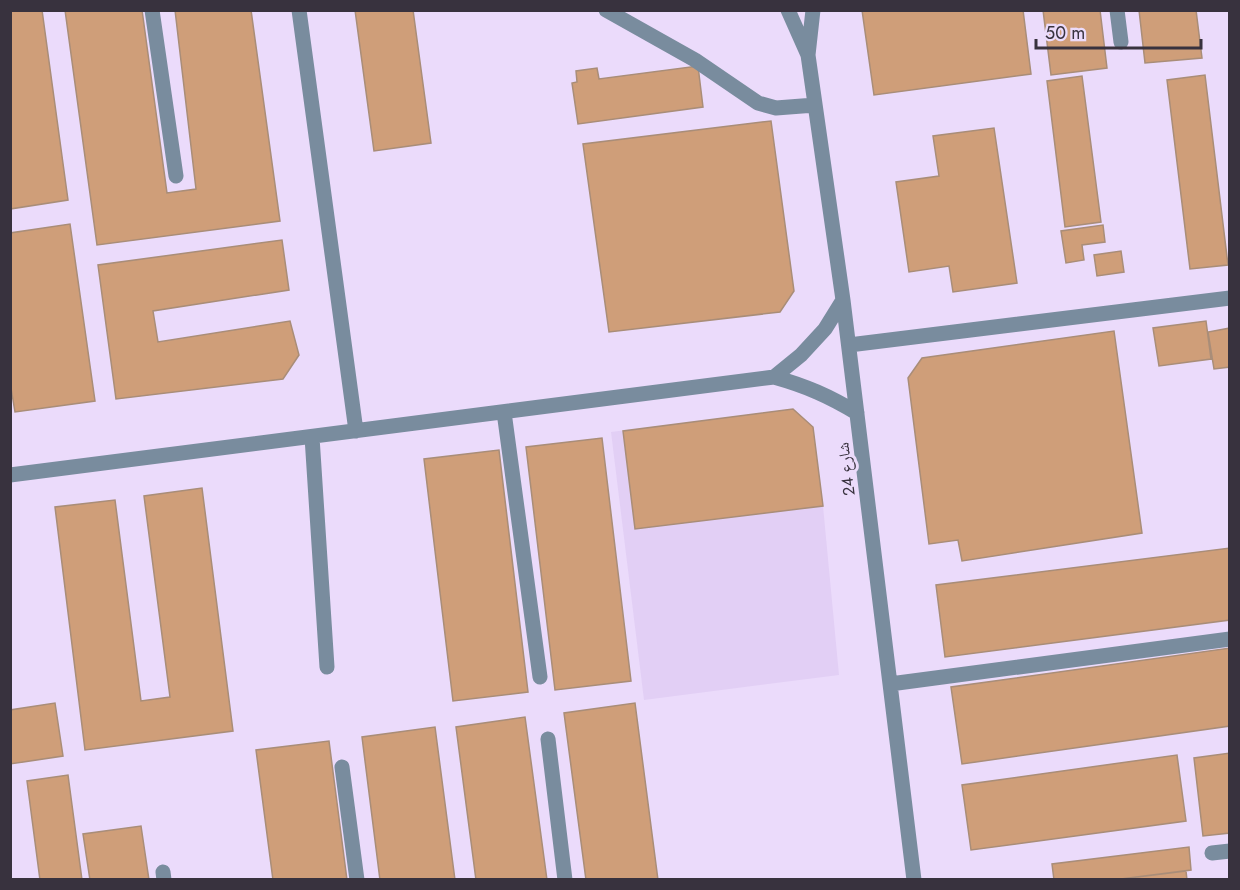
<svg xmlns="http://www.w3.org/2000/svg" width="1240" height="890" viewBox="0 0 1240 890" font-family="Jost,'Noto Naskh Arabic',sans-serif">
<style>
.built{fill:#e2cff5}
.building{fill:#cf9e79;stroke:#a98d78;stroke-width:1.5}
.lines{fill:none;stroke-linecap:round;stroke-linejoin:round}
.minor{stroke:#798c9e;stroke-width:15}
.labels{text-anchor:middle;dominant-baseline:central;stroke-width:6;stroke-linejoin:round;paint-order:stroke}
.street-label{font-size:16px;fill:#38323e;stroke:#ebdbfb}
</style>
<rect width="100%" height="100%" fill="#ebdbfb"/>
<path class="built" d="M793 409 823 506 839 675 644 700 611 432Z"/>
<path class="building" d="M42 10 68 200 10 209V11Z
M65 10H142L167 193 196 189 175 10H251L280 221 97 245Z
M355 10H413L431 143 374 151Z
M862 10H1023L1031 74 874 95Z
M1043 10H1100L1107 68 1051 75Z
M1139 10H1196L1202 58 1145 63Z
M698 66 703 107 578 124 572 83 577 82 576 71 597 68 599 79Z
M1205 75 1228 265 1190 269 1167 80Z
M1082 76 1101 222 1065 227 1047 81Z
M771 121 794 291 780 312 609 332 583 144Z
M994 128 1017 283 953 292 949 266 909 272 896 182 939 176 933 136Z
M70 224 95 401 15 412 10 382V233Z
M1103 225 1105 242 1082 245 1084 260 1066 263 1061 231Z
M282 240 289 290 153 311 158 342 290 321 299 355 283 379 116 399 98 265Z
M1121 251 1124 272 1097 276 1094 255Z
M1206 321 1211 359 1159 366 1153 328Z
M1230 328V367L1214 369 1208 332Z
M1114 331 1142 533 962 561 958 540 929 544 908 378 922 358Z
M793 409 813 427 823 506 635 529 623 431Z
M602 438 631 681 555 690 526 447Z
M499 450 528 692 453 701 424 459Z
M202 488 233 731 85 750 55 507 115 500 141 701 170 697 144 496Z
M1230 548V620L945 657 936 585Z
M1230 648V726L962 764 951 687Z
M55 703 63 756 10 764V710Z
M635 703 658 880H586L564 713Z
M525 717 547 880H476L456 727Z
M435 727 455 880H380L362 737Z
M329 741 347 880H273L256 750Z
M1230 753V833L1203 836 1194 758Z
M1177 755 1186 821 971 850 962 785Z
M68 775 82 880H40L27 781Z
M141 826 149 880H90L83 834Z
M1189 847 1191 870 1113 880H1054L1052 864Z
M1186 871 1187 880H1113Z"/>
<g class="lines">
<path class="minor" d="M152 10 176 176
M299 10 356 431
M606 10 695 60 758 103 776 108 815 105
M788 10 808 55
M813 10 808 55 843 300 914 880
M1117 10 1121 42
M849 345 1230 298
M774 377 801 355 825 329 843 300
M504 412 540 677
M312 437 327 667
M10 475 774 377C806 386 829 396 857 413
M890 684 1230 639
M548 739 565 880
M342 767 357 880
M1212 853 1230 851
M163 872 164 880"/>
</g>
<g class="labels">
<g class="street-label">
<text transform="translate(846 469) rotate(-97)">شارع 24</text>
</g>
</g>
<rect width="1240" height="890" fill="none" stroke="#38323e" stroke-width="24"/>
<path d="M1036 39v9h165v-9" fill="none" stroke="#38323e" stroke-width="3"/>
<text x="1045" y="39" font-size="18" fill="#38323e" stroke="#ebdbfb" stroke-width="4.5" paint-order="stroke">50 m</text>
</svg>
